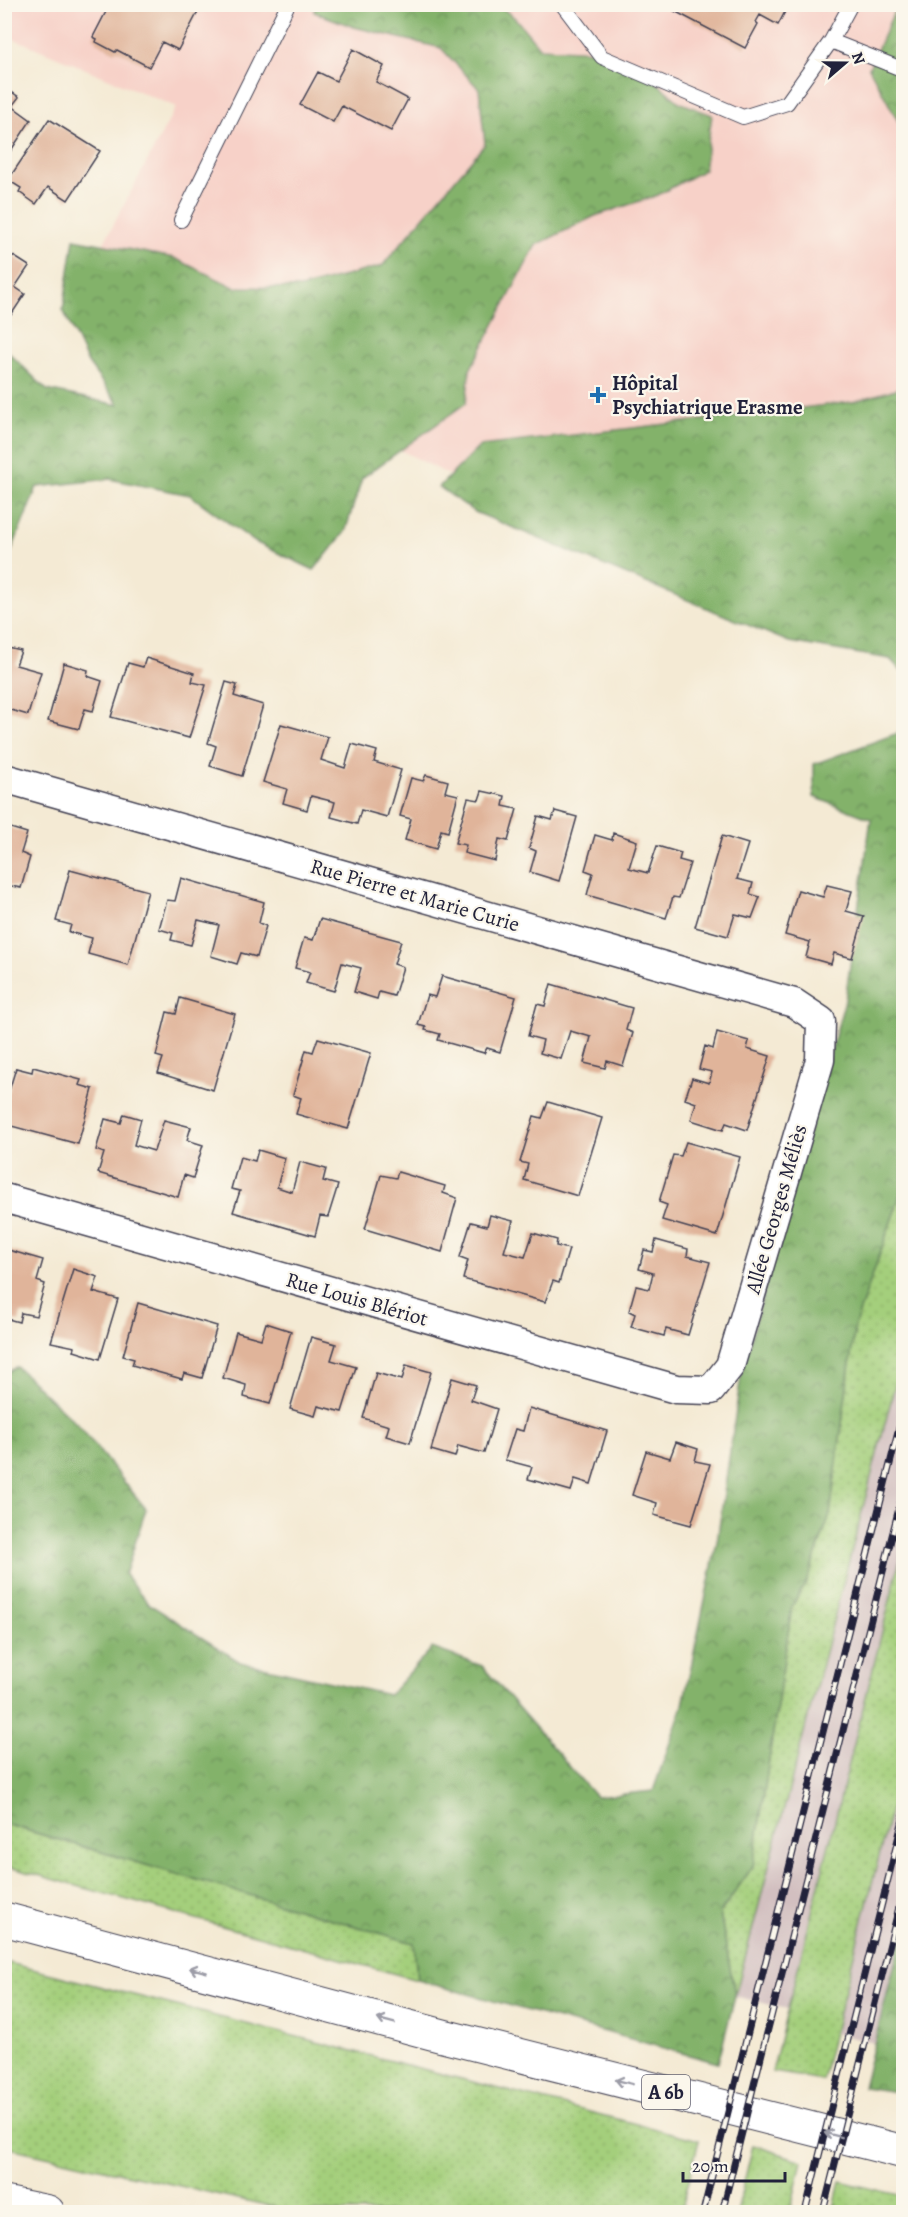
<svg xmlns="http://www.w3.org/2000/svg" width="908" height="2217" viewBox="0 0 908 2217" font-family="Alegreya,serif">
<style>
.built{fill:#f7d1c8}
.industrial{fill:#d2bfc0}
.grass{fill:url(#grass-dots);stroke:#63785b;stroke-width:1.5}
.forest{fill:url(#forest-crowns);stroke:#526a53;stroke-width:1.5}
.building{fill:#e0b49a}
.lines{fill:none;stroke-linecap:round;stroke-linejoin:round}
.lane-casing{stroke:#424052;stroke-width:16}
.street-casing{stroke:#424052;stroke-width:31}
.highway-casing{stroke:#424052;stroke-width:35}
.lane{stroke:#fff;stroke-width:14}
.street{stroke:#fff;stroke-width:28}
.highway{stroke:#fff;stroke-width:33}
.rail-casing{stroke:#22223b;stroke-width:7}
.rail{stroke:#fbf7ec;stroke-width:4.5;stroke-dasharray:14;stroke-linecap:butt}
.oneway{stroke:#9c9ca7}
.poi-dot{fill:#1f6fb2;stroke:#fbf7ec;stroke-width:2}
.labels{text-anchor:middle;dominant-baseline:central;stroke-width:4.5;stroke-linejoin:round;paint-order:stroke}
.shield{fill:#fbf7ec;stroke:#636270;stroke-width:1.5}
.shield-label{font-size:20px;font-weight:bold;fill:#22223b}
.poi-label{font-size:21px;font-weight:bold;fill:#22223b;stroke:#fbf7ec;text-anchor:start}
.street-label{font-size:21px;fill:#22223b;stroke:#fbf7ec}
</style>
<defs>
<pattern id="grass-dots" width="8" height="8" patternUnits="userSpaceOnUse" patternTransform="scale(1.5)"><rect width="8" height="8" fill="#a4cf7b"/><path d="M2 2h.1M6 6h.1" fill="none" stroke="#8db16b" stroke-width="1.8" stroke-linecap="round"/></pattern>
<pattern id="forest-crowns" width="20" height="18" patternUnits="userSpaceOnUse" patternTransform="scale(1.5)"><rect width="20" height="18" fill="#83b26b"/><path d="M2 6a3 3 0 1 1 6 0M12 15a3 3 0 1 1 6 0" fill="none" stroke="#6b9059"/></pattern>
</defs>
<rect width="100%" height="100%" fill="#fbf7ec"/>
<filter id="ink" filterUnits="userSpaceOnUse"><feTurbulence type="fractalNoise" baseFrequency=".0167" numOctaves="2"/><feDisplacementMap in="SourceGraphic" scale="12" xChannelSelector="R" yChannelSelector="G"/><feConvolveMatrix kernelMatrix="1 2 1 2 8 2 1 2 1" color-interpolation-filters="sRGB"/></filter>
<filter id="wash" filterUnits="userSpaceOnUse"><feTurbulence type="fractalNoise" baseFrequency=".008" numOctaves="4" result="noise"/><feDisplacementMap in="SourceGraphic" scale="24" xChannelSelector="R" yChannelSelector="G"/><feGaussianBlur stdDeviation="1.35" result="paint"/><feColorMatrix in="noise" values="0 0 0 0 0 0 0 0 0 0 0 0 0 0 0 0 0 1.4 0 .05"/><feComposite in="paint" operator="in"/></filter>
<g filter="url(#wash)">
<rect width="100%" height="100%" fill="#f4ead4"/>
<path class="built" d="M4 5H903V619L505 503 80 288 176 107 5 35Z"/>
<path class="industrial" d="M903 1355V1932L874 2043 834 2033 822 2080 772 2072 787 2009 735 1996Z"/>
<path class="grass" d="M903 1187V1355L735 1996 720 1913 753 1866 792 1606 806 1583 830 1514 855 1325Z
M903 1548V1762L822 2080 772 2072Z
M4 1824 414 1943 417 1980 5 1866Z
M5 1962 699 2140 681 2212H297L5 2147Z
M753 2145 802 2161 790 2212H737Z
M840 2181 903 2196V2212H833Z"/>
<path class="forest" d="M316 5H498L515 18 540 48 596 51 641 69 679 102 712 115 704 170 658 195 595 216 536 245 470 370 466 403 362 478 345 532 314 570 255 542 190 495 109 479 37 487 5 567V349L47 390 119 405 88 363 63 310 74 239 174 258 234 287 300 288 382 266 485 144 479 89 441 48 354 27 314 12Z
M897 5H903V126L898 121 869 68Z
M903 387V673L890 659 789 642 475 512 439 487 480 446 852 402Z
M903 731V1187L855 1325 830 1514 806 1583 792 1606 753 1866 720 1913 735 1996 718 2063 417 1980 414 1943 5 1824 4 1374 17 1367 80 1427 146 1509 125 1575 149 1604 240 1662 389 1695 432 1648 482 1666 596 1797 653 1791 683 1705 717 1542 741 1375 845 1000 871 819 814 797V764Z
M903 1932 904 2093H903L863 2087Z"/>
<g id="blocks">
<path class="building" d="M110 4H202L178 50 162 42 149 67 117 50 115 52 96 42 97 39 93 37Z
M661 4H789L778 25 760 15 756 22 758 24 745 48Z
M353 49 384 66 376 82 408 99 391 131 342 106 333 122 300 105 318 72 336 81Z
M4 87 19 97 12 106 31 120 6 158Z
M49 119 100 151 68 200 48 187 36 204 19 192 21 188 8 180Z
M4 250 29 266 15 287 25 294 11 315 4 311Z
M4 647 21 651 16 665 41 672 28 715 4 708Z
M146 658 194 673 192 682 206 685 189 738 111 717 128 663 143 667Z
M64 663 88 670 87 676 102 681 93 711 85 709 79 729 48 721Z
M226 682 237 685 234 696 263 705 242 776 210 766 216 746 208 743Z
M281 724 328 737 321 760 345 768 352 744 377 751 374 762 401 770 387 817 361 810 357 824 331 817 335 802 311 796 307 810 283 803 287 789 263 782Z
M426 775 448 781 445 792 458 795 448 832 441 830 436 849 405 840 411 819 400 816 411 778 423 781Z
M482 791 505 796 503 806 517 809 508 841 499 839 495 861 464 853 466 845 455 843 468 798 479 800Z
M555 811 577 817 559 881 530 872 536 851 529 848 538 816 552 820Z
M4 826 27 833 21 853 30 857 21 888 7 885 4 890Z
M613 833 637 841 629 868 648 873 657 846 681 853 679 860 690 863 679 898 673 897 666 918 587 895 593 873 585 870 595 835 612 840Z
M722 836 748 844 737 879 753 883 750 894 760 897 752 918 735 914 728 936 695 927Z
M70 870 148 891 128 965 88 954 92 938 69 932 71 925 56 921Z
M181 878 264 902 259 923 266 926 257 957 241 953 237 964 211 956 219 925 198 920 191 945 171 940 173 933 159 929 167 900 175 901Z
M827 885 852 891 846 911 864 916 852 958 834 953 831 964 806 957 810 942 785 935 798 890 823 897Z
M320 919 401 941 394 964 403 967 394 996 379 992 377 999 354 992 361 968 342 963 334 991 306 983 310 972 295 968 304 938 313 940Z
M442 976 516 997 500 1052 487 1048 484 1053 438 1040 440 1034 425 1030 426 1027 418 1025 427 995 435 997Z
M551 984 632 1008 626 1030 633 1033 623 1066 607 1061 605 1068 584 1063 591 1037 570 1031 561 1059 540 1053 543 1040 528 1036 537 1004 545 1006Z
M180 998 235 1014 213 1090 158 1073 163 1058 156 1056 167 1012 176 1014Z
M717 1032 749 1041 747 1049 770 1056 747 1130 726 1123 723 1130 691 1120 696 1103 685 1099 692 1078 709 1083 712 1072 699 1069 705 1046 713 1049Z
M318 1038 371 1053 348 1129 296 1114 301 1098 293 1095 306 1050 313 1052Z
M33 1067 81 1080 79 1085 93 1089 78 1144 4 1124V1107L16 1068 32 1072Z
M548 1102 602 1118 578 1196 524 1180 528 1164 520 1162 534 1116 542 1118Z
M124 1114 141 1119 134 1145 154 1151 164 1120 191 1127 187 1140 203 1145 193 1178 184 1175 178 1197 98 1173 104 1153 96 1150 105 1119 121 1123Z
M686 1142 740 1157 717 1236 662 1220 667 1205 659 1202 673 1155 681 1156Z
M258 1150 285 1158 277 1187 292 1192 300 1162 326 1169 323 1181 338 1185 328 1217 320 1216 315 1236 233 1212 240 1191 231 1189 240 1157 255 1161Z
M398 1172 445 1186 443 1193 457 1198 442 1252 365 1229 381 1175 396 1178Z
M490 1215 513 1221 504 1252 525 1257 533 1233 557 1240 556 1246 569 1249 559 1283 553 1281 545 1302 463 1279 468 1260 460 1257 471 1222 487 1226Z
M656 1240 688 1249 687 1256 710 1262 688 1335 666 1329 664 1336 631 1327 635 1314 629 1311 636 1286 649 1289 653 1273 639 1269 644 1250 653 1252Z
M5 1249 43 1260 37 1281 45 1284 36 1316 21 1313 19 1322 4 1318Z
M73 1269 98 1277 93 1292 118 1299 100 1359 74 1351 75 1347 51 1342Z
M138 1303 217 1326 202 1378 184 1373 182 1379 132 1365 134 1359 123 1356Z
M266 1323 291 1331 270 1404 244 1397 246 1385 223 1378 236 1332 261 1339Z
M311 1337 336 1344 331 1360 356 1367 342 1412 318 1406 315 1416 290 1409Z
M406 1365 431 1372 410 1443 386 1436 389 1426 363 1418 376 1373 402 1380Z
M452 1378 476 1385 471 1400 497 1409 484 1453 458 1446 455 1457 431 1450Z
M529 1408 607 1431 591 1484 575 1479 571 1491 528 1479 532 1467 505 1460 515 1429 523 1431Z
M676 1442 698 1449 695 1461 710 1464 691 1525 654 1515 657 1503 632 1495 646 1451 670 1458Z"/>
</g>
</g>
<g filter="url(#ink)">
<use href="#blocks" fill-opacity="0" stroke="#424052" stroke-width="1.5"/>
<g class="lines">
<g class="lane-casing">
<path id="lane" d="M562 4 602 57 743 117 787 103 831 41 904 70
M831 41 851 4
M181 220 288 4"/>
</g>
<g class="street-casing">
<path id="street" d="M4 778 794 1003 821 1021 820 1060 730 1366 711 1390 676 1389 4 1198"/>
</g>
<g class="highway-casing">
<path id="highway" d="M4 1919 443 2036 904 2152
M4 2203 48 2212"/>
</g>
<use href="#lane" class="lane"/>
<use href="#street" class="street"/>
<use href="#highway" class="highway"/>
<g class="rail-casing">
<path id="rail" d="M703 2212 904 1408
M722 2212 904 1488
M805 2212 904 1815
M823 2212 904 1887"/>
</g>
<use href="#rail" class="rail"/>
</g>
<defs><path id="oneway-shaft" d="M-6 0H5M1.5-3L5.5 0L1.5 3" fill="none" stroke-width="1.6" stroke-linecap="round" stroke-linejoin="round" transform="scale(1.5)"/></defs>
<g class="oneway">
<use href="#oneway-shaft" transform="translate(198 1970) rotate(-165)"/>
<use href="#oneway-shaft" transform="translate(386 2021) rotate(-165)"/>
<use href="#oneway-shaft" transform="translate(624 2082) rotate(-166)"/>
<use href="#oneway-shaft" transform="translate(833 2135) rotate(-166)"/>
</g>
</g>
<path class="poi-dot" d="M595 386h6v6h6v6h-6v6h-6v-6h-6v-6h6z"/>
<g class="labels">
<rect class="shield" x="642" y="2075" width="48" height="34" rx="4.5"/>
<g class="shield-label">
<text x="666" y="2092">A 6b</text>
</g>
<g class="poi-label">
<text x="612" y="383">Hôpital<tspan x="612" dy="24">Psychiatrique Erasme</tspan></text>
</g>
<g class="street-label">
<text transform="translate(415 895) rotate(16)">Rue Pierre et Marie Curie</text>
<text transform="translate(776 1209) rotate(-74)">Allée Georges Méliès</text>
<text transform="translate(357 1299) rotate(16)">Rue Louis Blériot</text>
</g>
</g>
<rect width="908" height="2217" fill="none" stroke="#fbf7ec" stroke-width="24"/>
<g transform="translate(845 63) rotate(70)" stroke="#fbf7ec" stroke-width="4.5" paint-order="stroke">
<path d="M0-4.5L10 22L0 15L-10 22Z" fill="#22223b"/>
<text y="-9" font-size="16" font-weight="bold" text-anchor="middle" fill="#22223b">N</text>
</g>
<path d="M683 2172v9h102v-9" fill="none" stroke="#22223b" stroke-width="3"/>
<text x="692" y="2172" font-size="18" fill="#22223b" stroke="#fbf7ec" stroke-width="4.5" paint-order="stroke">20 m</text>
</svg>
